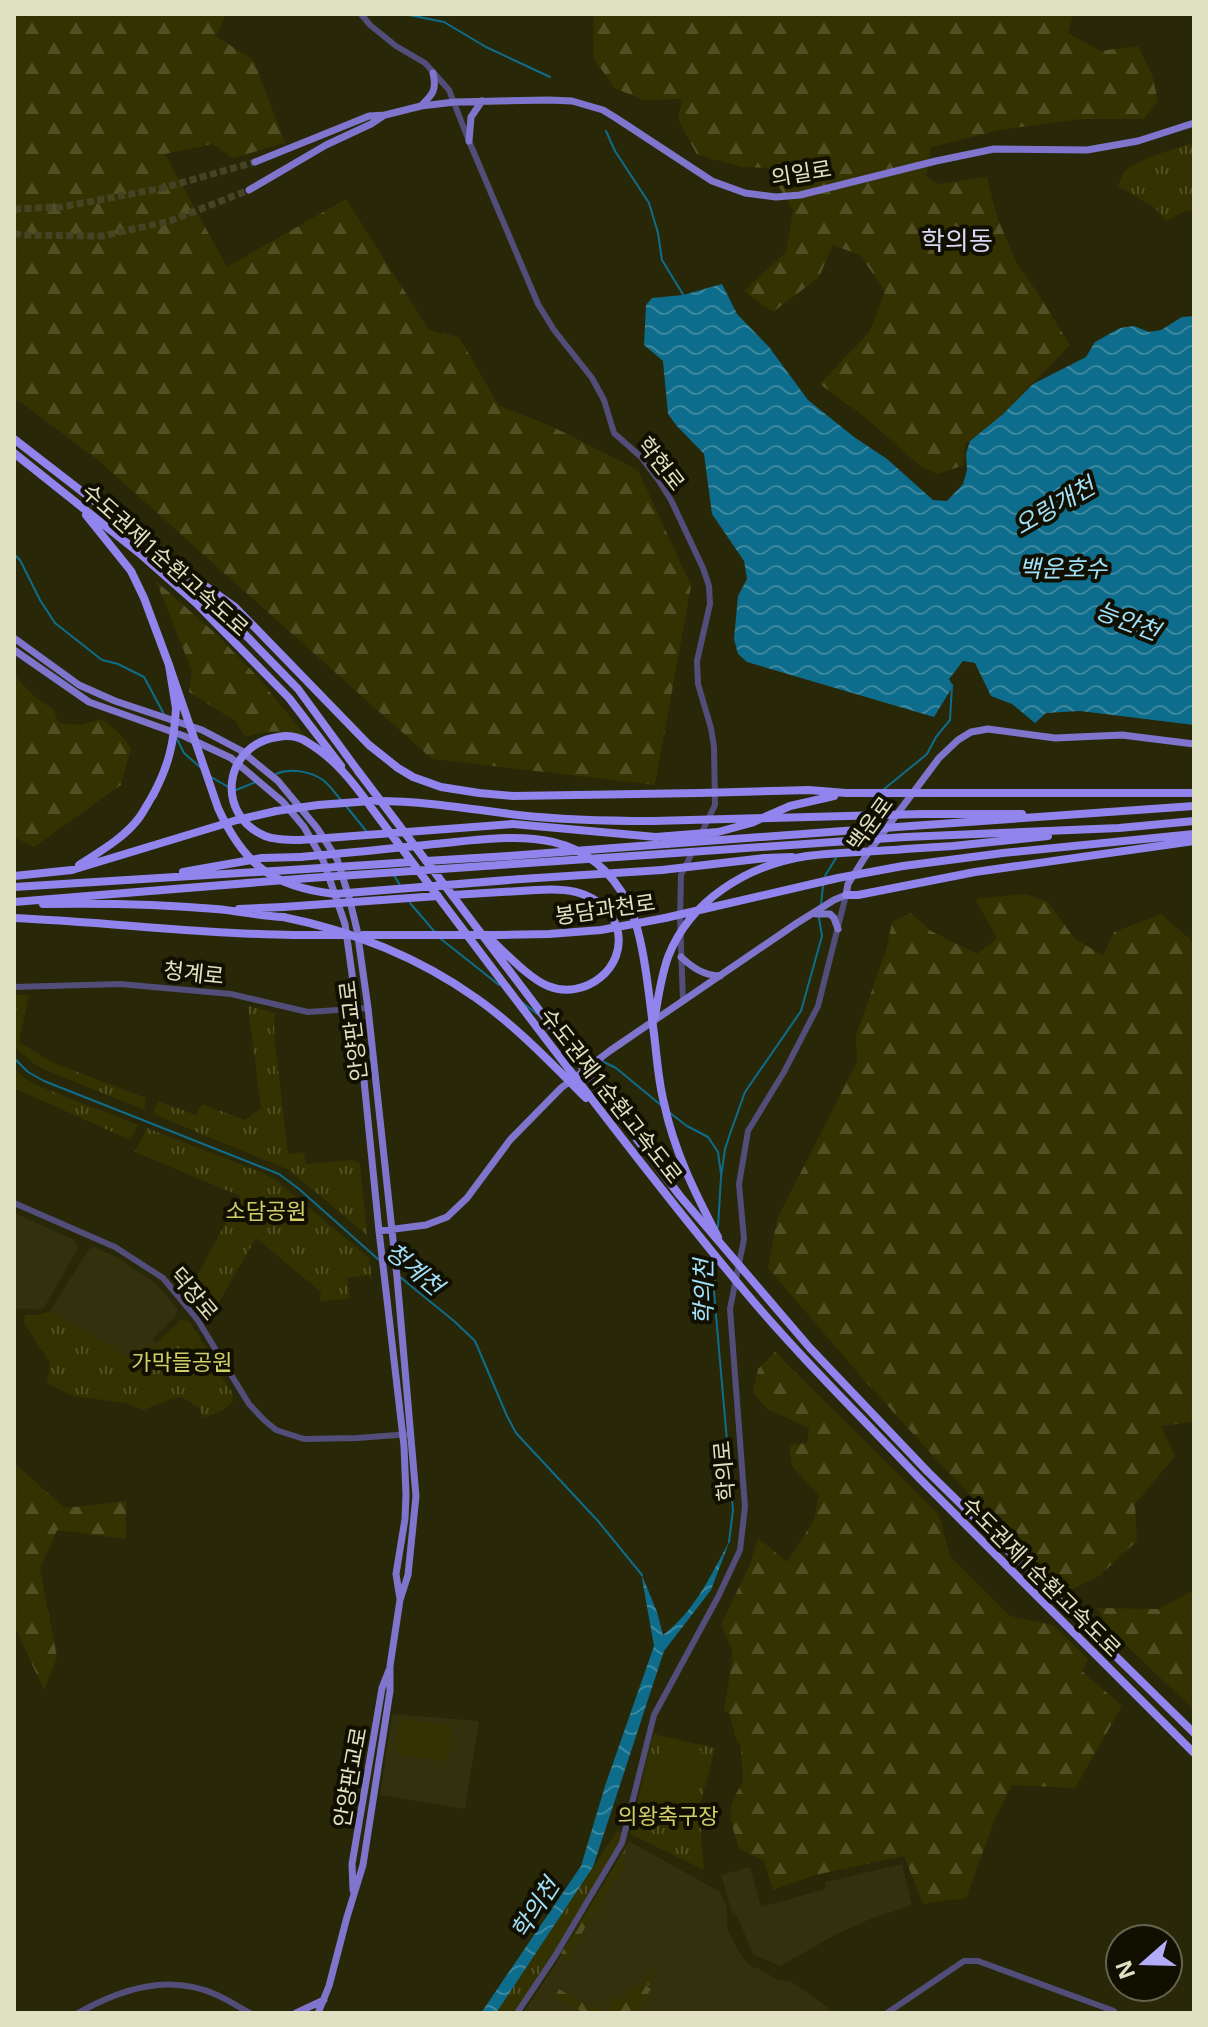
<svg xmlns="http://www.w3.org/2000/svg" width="1208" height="2027" viewBox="0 0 1208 2027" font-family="'Open Sans','Noto Sans KR',sans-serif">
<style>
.built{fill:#33310d}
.grass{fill:url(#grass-tufts)}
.forest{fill:url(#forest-firs)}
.pitch{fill:#343200}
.water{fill:url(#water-waves)}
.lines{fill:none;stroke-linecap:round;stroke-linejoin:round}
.stream{stroke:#0e6d8c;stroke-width:2}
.major-tunnel{stroke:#444324;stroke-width:7;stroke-dasharray:7 3.5;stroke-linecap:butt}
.minor{stroke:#524e79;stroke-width:6}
.major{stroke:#7f75cc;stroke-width:7}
.highway{stroke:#9184ed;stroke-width:8}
.highway-bridge{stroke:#9184ed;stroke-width:8}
.labels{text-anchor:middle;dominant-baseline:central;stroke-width:8;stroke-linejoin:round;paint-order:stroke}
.street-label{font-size:22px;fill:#e0e0c3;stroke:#100f00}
.park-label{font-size:22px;fill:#d1ce6a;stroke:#100f00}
.water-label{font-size:24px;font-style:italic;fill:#a2e1fc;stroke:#100f00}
.quarter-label{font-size:26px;fill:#dad9f6;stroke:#100f00}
</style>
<defs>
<pattern id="grass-tufts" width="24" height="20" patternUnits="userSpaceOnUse" patternTransform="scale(2)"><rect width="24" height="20" fill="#343200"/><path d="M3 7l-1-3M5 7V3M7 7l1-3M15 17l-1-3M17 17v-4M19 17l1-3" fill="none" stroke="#514f24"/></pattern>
<pattern id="forest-firs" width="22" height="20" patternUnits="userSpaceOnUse" patternTransform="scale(2)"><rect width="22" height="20" fill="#343200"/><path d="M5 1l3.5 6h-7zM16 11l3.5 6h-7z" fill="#514f24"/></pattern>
<pattern id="water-waves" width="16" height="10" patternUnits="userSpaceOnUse" patternTransform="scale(2)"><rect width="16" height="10" fill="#0e6d8c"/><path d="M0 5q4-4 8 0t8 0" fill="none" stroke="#3c889f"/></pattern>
</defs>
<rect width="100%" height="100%" fill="#282708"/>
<path class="built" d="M14 1213 75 1240 78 1248 44 1308 37 1310 23 1308 14 1310Z
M94 1247 120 1259 157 1285 178 1309 176 1316 153 1338 156 1344 136 1362 50 1311 89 1249Z
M392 1714 479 1721 465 1809 380 1795Z
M629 1841 720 1892 727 1907V1928L737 1949 745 1960 752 1967 760 1969 778 1980 792 1982 836 2013H523L555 1965Z
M902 1864 912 1905 870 1919 837 1934 780 1966 753 1954 738 1918 732 1913 721 1875 750 1867 761 1907 825 1889 826 1882Z"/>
<path class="grass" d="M1194 142V210C1178 211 1178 217 1166 221L1155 208 1118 186C1120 180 1123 173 1127 169 1146 155 1172 151 1194 142Z
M14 995H29L19 1042 51 1062 146 1098 144 1110 43 1069 33 1063 14 1046Z
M248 1006 275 1013 274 1035 288 1154 304 1152 306 1164 354 1160 360 1164 367 1235 289 1170 153 1114 158 1101 196 1115 202 1104 245 1120 261 1108Z
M14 1067 23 1077 36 1085 138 1125 130 1140 14 1088Z
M147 1128 263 1173 277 1181 369 1258 372 1279 367 1275 347 1278 350 1298 320 1302 321 1292 256 1238 207 1323 186 1296 240 1196 135 1152Z
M50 1311 136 1362 181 1320 189 1321 206 1348 215 1366 232 1392 233 1402 223 1410 204 1418 199 1408 182 1397 171 1399 143 1410 125 1403 73 1396 47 1383 50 1363 24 1323 25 1315H39Z
M653 1734 715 1748 701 1803V1838L704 1870 630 1834Z
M617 1831 624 1834 622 1837 553 1955 513 2013H496Z"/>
<path class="forest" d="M14 14H226L216 36 254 61 285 143 233 158 212 144 165 154 227 267 346 199 429 330 459 337 499 406 549 425 638 470 691 586 655 785 432 759 99 461 14 397Z
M594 14H1073L1068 33 1100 51 1138 46 1152 74 1158 101 1144 119H1080L1000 130 931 147 926 176 937 184 987 177 997 217 1017 264 1037 292 1070 345 1003 414 970 441 965 443 964 465 938 474 921 467 865 417 820 384 870 331 885 291 860 255 833 245 819 277 773 312 744 291 786 252 793 210 768 168 742 167 697 155 678 119 682 99 644 100 614 88 593 57Z
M156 581 216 634 258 677 308 739C282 730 272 729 246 737L235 721 189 692 192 671Z
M14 675 35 697 54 710 57 719 60 723 79 725 101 719 118 732 131 748 121 785 34 847 14 837Z
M1026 894 1048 902 1074 938 1103 956 1114 932 1161 914 1191 940 1194 953V1422L1161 1426 1175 1456 1135 1504 1137 1541 1099 1576 1065 1593 944 1468 859 1374 768 1268 777 1219 857 1062 856 1036 887 947 892 922 911 913 931 931 977 954 997 938 975 899Z
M775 1352 939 1515 950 1556 1010 1616 1053 1625 1088 1659 1082 1671 1122 1706 1075 1788 1012 1785 995 1819 966 1898 923 1904 904 1856 815 1875 773 1890 764 1861 739 1849C731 1821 724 1808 743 1783L741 1748 735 1736 730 1714 724 1711 732 1661V1650L721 1625 750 1564 758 1538 787 1562 814 1520 819 1496 792 1466 789 1445 807 1443 809 1428 767 1409 753 1392 758 1369Z
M14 1463 65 1508 126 1501V1539L57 1530 40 1569 57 1657 44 1690 14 1625Z
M1194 1590V1710L1107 1627 1097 1608 1159 1609Z
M625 1850 626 1851 621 1859 626 1862 570 1952 573 1956 570 1962 561 1953Z
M651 1969 656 1971 649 1985 644 1984 651 1989 636 2013H584L555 1996 559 1989 591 2008 593 2005 606 2012 616 1996 624 2001 634 1984 641 1987Z"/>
<path class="pitch" d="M399 1719 452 1726 448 1762 396 1753Z
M661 1742 702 1751 685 1826 646 1817Z"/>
<path class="water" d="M722 284 737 314 769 347 808 400 854 437 887 459 933 500 947 501 963 484 967 470 966 454 970 441 1003 414 1033 384 1086 357 1095 342 1120 328 1134 326 1149 332 1161 330 1182 317 1194 316V725L1080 711 1046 713 1035 723 1012 704 991 696 975 663 963 661 949 679 953 686 934 717 747 662 738 654 734 639 738 596 747 579 744 561 712 514 704 454 676 425 668 414 663 361 644 345 646 305 652 298 683 295Z
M730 1540 711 1590 664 1651 593 1867 496 2013H481L581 1866 605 1786 654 1646 641 1573 657 1612 663 1635C695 1611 711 1575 730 1540Z"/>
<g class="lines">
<path class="stream" d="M404 14 444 22 486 47 550 77
M606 131 615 151 649 203 658 233 662 260 684 296
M14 554 20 560 40 600 55 623 102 660 118 664 144 677 165 716
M177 739 184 753 201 768
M276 774C291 768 310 771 323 780 330 785 336 795 342 801
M211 777 230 788
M236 790 256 782
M883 790 927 754 936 737 950 720 952 685
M346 806 367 832
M867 813 879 795
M394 875 401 887
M825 876 836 858
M410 903 434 931
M821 904 823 886
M441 939 499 985
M523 1003 537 1014
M561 1033 594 1057
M14 1058 28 1072 44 1081 279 1174 299 1189 379 1260
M600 1060 616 1068 662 1106
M670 1113 687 1126 708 1137 718 1152 721 1174
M718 1227 721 1177 725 1149 731 1131 745 1092 801 1011 822 936 819 918
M716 1262 714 1292 733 1510 729 1542
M400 1277 454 1321 475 1341 507 1416 516 1433 598 1521 642 1575"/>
<path class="major-tunnel" d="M14 209 61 207 163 188 255 162
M14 233 21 235 102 236 170 221 249 190"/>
<path class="minor" d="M361 14 370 25 396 46 425 63 449 90 469 141 538 304 554 330 592 378 604 400 614 433 641 457 659 481 671 500 703 568 709 586 710 604 697 661 698 684 711 728 714 747 715 805 701 834
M14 987 120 984 142 986 231 994 308 1012 368 1008
M683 1001 680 919 681 875 693 851
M14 1203 115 1247 163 1278 197 1319 249 1404 264 1420 276 1430 304 1439 357 1438 411 1434
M78 2013C121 1989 169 1973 217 1995 228 2000 239 2007 250 2013
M517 2013 555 1956 622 1843 654 1715 718 1597 740 1550 745 1507 730 1309 744 1239 739 1184 748 1131 784 1072 818 1006 846 895
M887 2013 964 1961H978L1114 2011 1113 2013"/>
<path class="major" d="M421 106C433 94 437 90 433 73
M469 141 471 117 482 101
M255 162 369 116 385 115 421 106 455 102 549 100 572 101 603 110 616 118 712 181 745 193 776 197 800 195 936 161 994 149 1087 150 1138 141 1194 123
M249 190 326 145 371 124 383 116
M14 638 79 685 115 701 202 730 240 750 278 781 317 828 337 859 349 897 357 930 368 1008 397 1277 416 1496 408 1575 400 1600 390 1666V1691L363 1865 347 1917 329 1986 318 2013
M14 650 89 702 184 736 231 758 283 802 304 827 323 860 345 924 357 1010 379 1231 404 1446 406 1495 405 1519 396 1574 400 1599
M816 914H830L834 918 838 929
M681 957C693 968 703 975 720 976
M379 1231 426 1225 447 1217 467 1198 510 1140 561 1088 611 1050 797 923 834 900 846 895 848 884 865 857 939 758 958 740 971 732 988 729 1055 738 1122 735 1194 744
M353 1890 352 1864 382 1688 389 1670
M296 2013 324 2000"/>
<path class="highway" d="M14 439 142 538 165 557
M14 453 138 552 196 603 289 698 341 766
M86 515 131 571 144 598 169 665 176 708
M163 556 235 607 369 745 398 768 413 777 441 787 479 793 513 796 700 793
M186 578 231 620 298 689 358 771
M932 793H1194
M377 801C424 801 471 809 518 815 563 820 608 821 653 821
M922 814H1022
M513 824 656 837
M911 826 1194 806
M905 837 1119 828 1194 821
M905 849 953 846 1048 836
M509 856 666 844
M765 858 792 857
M513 864 661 854
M79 865C99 852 124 838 139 818 144 811 148 803 153 795
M903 866 1003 853 1194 834
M183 872 262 858 301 857
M14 876 72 870 237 820 276 811
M521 879 662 870
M14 887 306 869
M536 890C565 888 588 890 609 911
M846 895H858L975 872 1194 841
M14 902 310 878
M43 904C101 903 158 904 216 909 239 911 261 916 283 917
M239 909 283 907
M14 918C108 922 200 934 294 935
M501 935 549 934 601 930 665 918
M654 1034C657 1057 658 1080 664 1103 674 1151 695 1193 718 1237
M927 1471 1194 1733
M920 1479 1194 1753"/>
<path class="highway-bridge" d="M169 665 218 808C244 865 273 887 335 894L521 879
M358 771 680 1196 810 1348 927 1471
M700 793 809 790 846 793H932
M153 795C169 765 174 743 176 708
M276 811 318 805 371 801
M653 821 922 814
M513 824 300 840C289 840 275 840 265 836 214 814 224 744 278 737 288 735 299 737 307 742 334 758 353 782 370 806 439 898 508 990 578 1081 633 1153 688 1224 747 1294 801 1358 862 1418 920 1479
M656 837 718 832 751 823 790 806 834 796
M666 844 911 826
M661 854 905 837
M301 857C345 853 390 849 434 844 511 837 585 821 628 903 644 935 649 997 654 1034
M426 861 509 856
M306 869 412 862
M662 870 765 858
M310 878 513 864
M452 895 536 890
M283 907 438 896
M283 917C353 931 418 957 476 998 516 1026 551 1063 586 1098
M665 918 838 878 903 866
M294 935H345
M363 935H501
M486 935C502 949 529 979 548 986 584 1001 628 968 617 928 615 922 612 916 609 911
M655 1017C658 997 661 977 668 957 690 900 748 865 807 856 839 852 873 852 905 849"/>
</g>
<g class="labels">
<g class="street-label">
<text transform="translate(801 172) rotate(-9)">의일로</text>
<text transform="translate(662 463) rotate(52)">학현로</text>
<text transform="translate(166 559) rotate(42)">수도권제1순환고속도로</text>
<text transform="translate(869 823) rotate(-54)">백운로</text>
<text transform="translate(605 908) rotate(-8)">봉담과천로</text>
<text transform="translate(194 972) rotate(6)">청계로</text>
<text transform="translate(352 1031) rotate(-97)">안양판교로</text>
<text transform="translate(612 1095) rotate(52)">수도권제1순환고속도로</text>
<text transform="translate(195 1293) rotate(50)">덕장로</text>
<text transform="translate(723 1471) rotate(-95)">학의로</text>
<text transform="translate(1042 1576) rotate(45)">수도권제1순환고속도로</text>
<text transform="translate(349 1777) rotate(-80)">안양판교로</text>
</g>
<g class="park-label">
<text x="266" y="1210">소담공원</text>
<text x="182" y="1361">가막들공원</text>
<text x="668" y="1815">의왕축구장</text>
</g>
<g class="water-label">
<text transform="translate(1054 505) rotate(-30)">오링개천</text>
<text x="1063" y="567">백운호수</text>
<text transform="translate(1128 620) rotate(21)">능안천</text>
<text transform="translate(415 1268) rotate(40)">청계천</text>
<text transform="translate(702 1292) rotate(-90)">학의천</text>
<text transform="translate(534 1908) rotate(-57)">학의천</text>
</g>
<g class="quarter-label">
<text x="957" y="240">학의동</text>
</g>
</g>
<rect width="1208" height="2027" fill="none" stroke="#e0e0c3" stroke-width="32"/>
<g transform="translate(1144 1963) rotate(250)"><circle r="38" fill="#100f00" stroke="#63634e" stroke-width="2"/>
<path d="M0-6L14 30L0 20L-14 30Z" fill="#b3adf9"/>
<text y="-12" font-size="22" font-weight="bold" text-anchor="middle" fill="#e0e0c3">N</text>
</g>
</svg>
